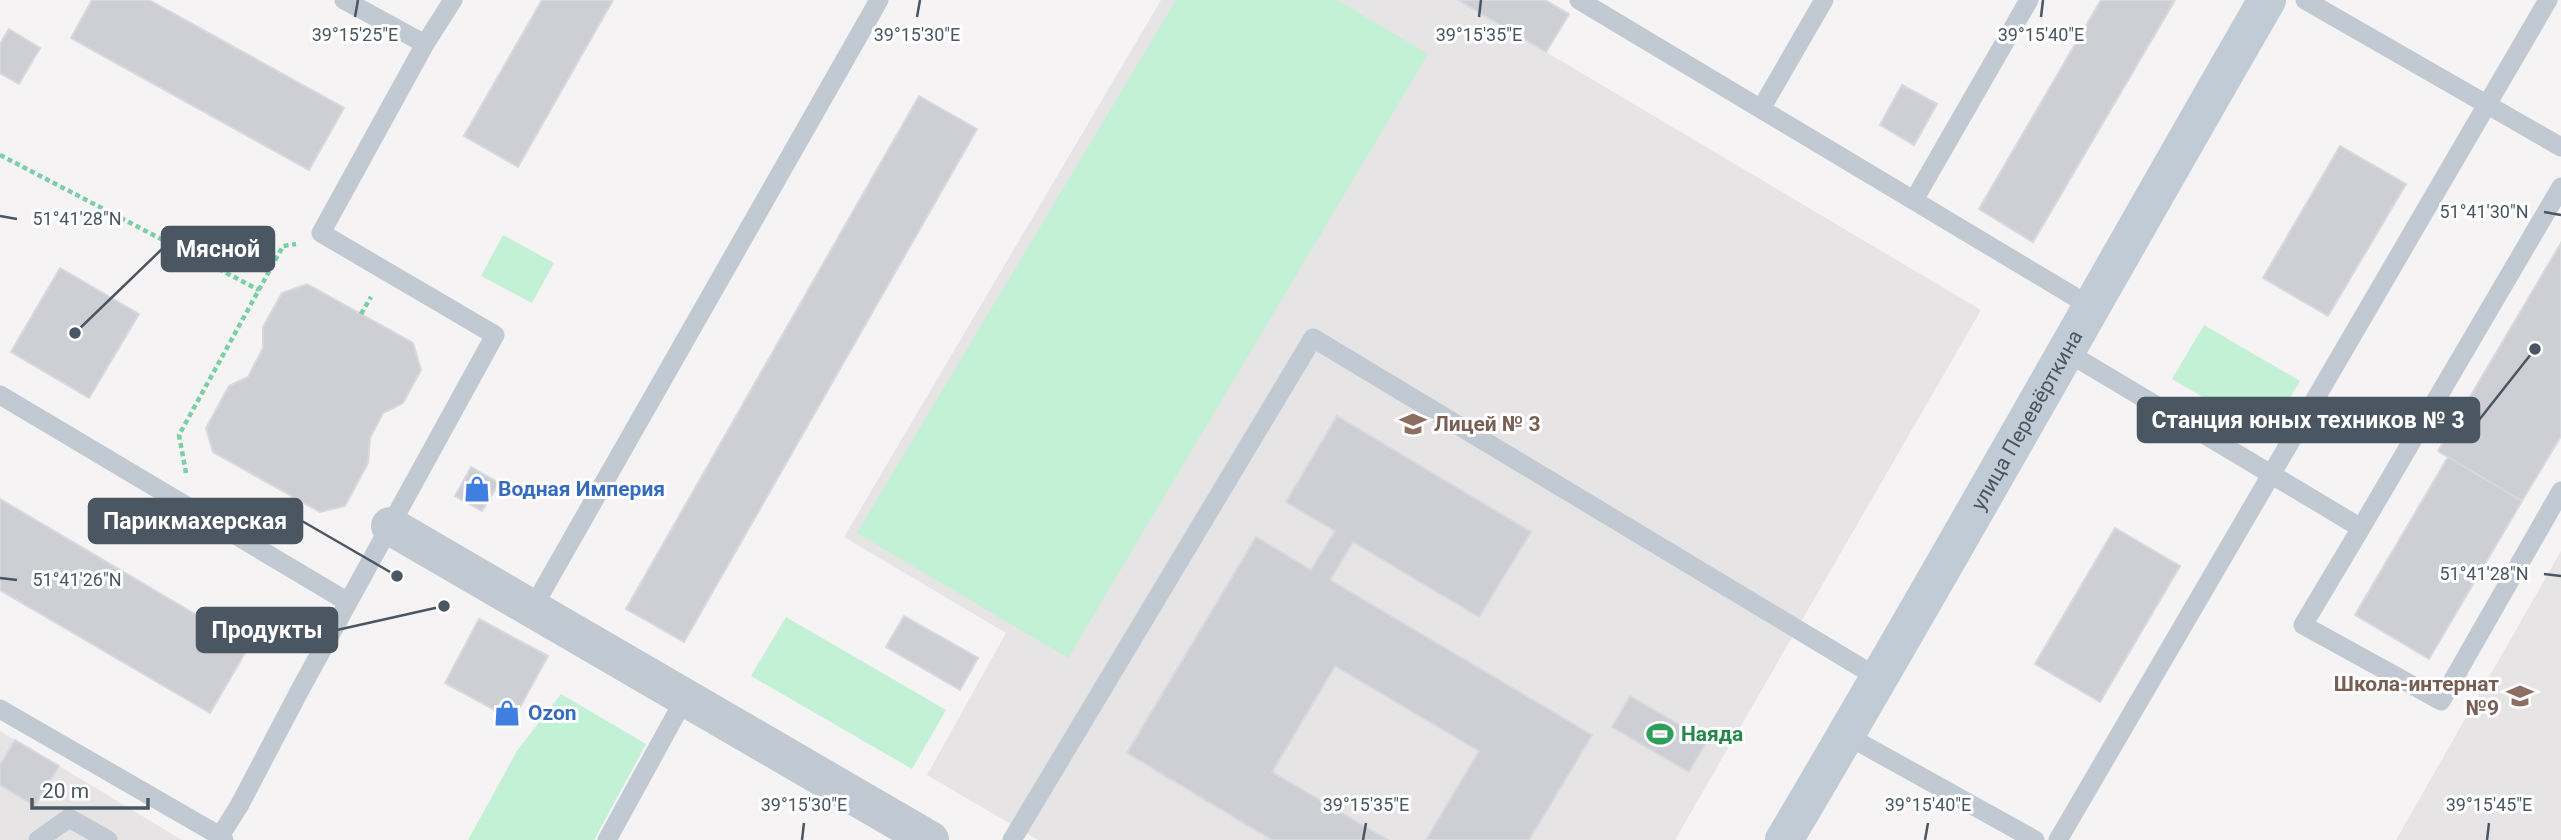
<svg xmlns="http://www.w3.org/2000/svg" width="2561" height="840" viewBox="0 0 2561 840" font-family="Roboto,sans-serif">
<style>
.education{fill:#e6e4e5}
.park{fill:#c3f1d5}
.building{fill:#cdcfd5;stroke:#d7d9de;stroke-width:2}
.lines{fill:none;stroke-linecap:round;stroke-linejoin:round}
.path{stroke:#7ad0a6;stroke-width:4.5;stroke-dasharray:5 3.5;stroke-linecap:butt}
.lane{stroke:#c1cad2;stroke-width:19}
.street{stroke:#c1cad2;stroke-width:38}
.secondary{stroke:#c1cbd6;stroke-width:38}
.ticks{fill:none;stroke:#4a5661;stroke-width:2.5}
.labels{text-anchor:middle;dominant-baseline:central;stroke-width:6;stroke-linejoin:round;paint-order:stroke}
.street-label{font-size:21px;fill:#4a5661;stroke:#fff}
.education-label{font-size:21px;font-weight:bold;fill:#785e54;stroke:#fff;text-anchor:start}
.shop-label{font-size:21px;font-weight:bold;fill:#366cbe;stroke:#fff;text-anchor:start}
.leisure-label{font-size:21px;font-weight:bold;fill:#27864d;stroke:#fff;text-anchor:start}
.ticks-label{font-size:18px;text-anchor:middle;fill:#4a5661;stroke:#fff;stroke-width:6;stroke-linejoin:round;paint-order:stroke}
.leader{fill:none;stroke:#4a5661;stroke-width:2.5}
.callout-dot{fill:#4a5661;stroke:#fff;stroke-width:2.5}
.callout{fill:#4a5661;stroke:#4a5661;stroke-width:2.5}
.callout-label{font-size:23px;text-anchor:middle;font-weight:bold;fill:#fff}
</style>
<rect width="100%" height="100%" fill="#f5f3f3"/>
<path class="education" d="M1161 0H1458L1981 310 1675 840H1038L927 775 1006 633 844 537Z
M2561 551V840H2396Z
M0 731 59 766 182 840H0Z"/>
<path class="park" d="M1176 0H1337L1428 54 1068 658 857 533Z
M503 235 554 263 532 303 481 276Z
M2204 325 2300 381 2268 435 2172 379Z
M786 617 946 710 912 769 751 676Z
M561 694 646 744 594 840H468L517 751Z"/>
<path class="building" d="M92 0H149L344 108 309 170 71 38Z
M542 0H613L518 167 464 136Z
M1458 0H1545L1569 14 1546 52Z
M2101 0H2175L2033 242 1979 209Z
M9 29 40 48 19 84 0 73V44Z
M1902 85 1937 104 1914 145 1880 125Z
M919 96 977 129 684 642 626 609Z
M2340 146 2406 184 2328 316 2263 278Z
M2561 243V436L2522 501 2438 451Z
M60 268 139 314 89 398 11 352Z
M307 284 413 343 421 370 403 403 383 413 370 438 368 463 345 506 320 512 213 452 206 428 229 386 248 377 263 348V327L282 293Z
M1337 416 1531 532 1479 617 1353 542 1330 580 1592 735 1529 840H1426L1479 751 1335 666 1272 772 1388 840H1272L1127 753 1256 537 1311 570 1335 531 1286 502Z
M2448 457 2522 501 2429 659 2355 615Z
M471 467 499 483 482 511 455 496Z
M0 499 249 646 210 713 0 590Z
M2115 528 2180 566 2100 702 2035 664Z
M904 616 978 658 960 690 886 647Z
M479 619 548 656 513 720 445 683Z
M1630 696 1707 741 1689 772 1612 727Z
M15 740 59 766 35 806 0 785V765Z"/>
<g class="lines">
<path class="path" d="M0 155 259 290
M361 314 371 297
M186 473 179 435 283 246 296 244"/>
<path class="lane" d="M344 0 425 44
M1579 0 2090 306
M2305 0 2561 147
M1761 109 1824 0
M1914 200 2029 0
M2065 351 2361 528 2561 187
M0 395 348 602
M2361 528 2303 625 2441 701 2561 491
M532 609 879 0
M0 709 220 836 217 840
M1846 735 2035 840
M38 840 69 818 108 840
M224 840 220 836 239 806 301 688 495 335 321 233 425 44 453 0
M607 840 685 698
M1012 840 1313 338 1880 679
M2058 840 2548 0"/>
<path class="street" d="M390 526 930 840"/>
<path class="secondary" id="s1" d="M1784 840C1949 562 2105 280 2267 0"/>
</g>
<path class="ticks" d="M355 17 358 0M917 17 920 0M1479 17 1481 0M2041 17 2043 0M2544 212 2561 215M0 216 17 219M2544 574 2561 576M0 578 17 580M802 840 804 823M1363 840 1366 823M1925 840 1928 823M2487 840 2489 823"/>
<defs>
<g id="school-bare" transform="scale(2.1)"><path d="M0-5L7-2L0 1L-7-2ZM-4 1L0 2.5L4 1V4Q0 6-4 4Z" fill="#8d6e63" stroke="#fff" stroke-width="2.5" paint-order="stroke"/></g>
<g id="shop-bare" transform="scale(2.1)"><path d="M-5-2.5h2.3a2.7 3.5 0 0 1 5.4 0H5L5.5 6h-11ZM-1.5-2.5h3a1.5 2.3 0 0 0-3 0Z" fill="#3f7fe0" stroke="#fff" stroke-width="2.5" paint-order="stroke"/></g>
<g id="stadium-bare" transform="scale(2.1)"><path d="M0-5a6.5 5 0 1 0 0 10a6.5 5 0 1 0 0-10ZM-3.5-1.8h7v3.6h-7Z" fill="#2e9e5b" stroke="#fff" stroke-width="2.5" paint-order="stroke"/></g>
</defs>
<g fill-rule="evenodd">
<use href="#school-bare" x="1413" y="424"/>
<use href="#shop-bare" x="477" y="489"/>
<use href="#school-bare" x="2520" y="696"/>
<use href="#shop-bare" x="507" y="713"/>
<use href="#stadium-bare" x="1660" y="734"/>
</g>
<g class="labels">
<g class="street-label">
<text stroke="none"><textPath href="#s1" startOffset="485">улица Перевёрткина</textPath></text>
</g>
<g class="education-label">
<text x="1434" y="424">Лицей № 3</text>
<text x="2499" y="684" text-anchor="end">Школа-интернат<tspan x="2499" dy="24">№9</tspan></text>
</g>
<g class="shop-label">
<text x="498" y="489">Водная Империя</text>
<text x="528" y="713">Ozon</text>
</g>
<g class="leisure-label">
<text x="1681" y="734">Наяда</text>
</g>
</g>
<g class="ticks-label">
<text x="355" y="41">39°15'25"E</text>
<text x="917" y="41">39°15'30"E</text>
<text x="1479" y="41">39°15'35"E</text>
<text x="2041" y="41">39°15'40"E</text>
<text x="2484" y="218">51°41'30"N</text>
<text x="77" y="225">51°41'28"N</text>
<text x="2484" y="580">51°41'28"N</text>
<text x="77" y="586">51°41'26"N</text>
<text x="804" y="811">39°15'30"E</text>
<text x="1366" y="811">39°15'35"E</text>
<text x="1928" y="811">39°15'40"E</text>
<text x="2489" y="811">39°15'45"E</text>
</g>
<path class="leader" d="M75 333L162 249M2535 349L2479 420M397 576L302 521M444 606L337 630"/>
<g class="callout-dot">
<circle cx="75" cy="333" r="7"/>
<circle cx="2535" cy="349" r="7"/>
<circle cx="397" cy="576" r="7"/>
<circle cx="444" cy="606" r="7"/>
</g>
<g class="callout">
<rect x="162" y="227" width="112" height="44" rx="7"/>
<rect x="2138" y="398" width="341" height="44" rx="7"/>
<rect x="89" y="499" width="213" height="44" rx="7"/>
<rect x="197" y="608" width="140" height="44" rx="7"/>
</g>
<g class="callout-label">
<text x="218" y="257">Мясной</text>
<text x="2308" y="428">Станция юных техников № 3</text>
<text x="195" y="529">Парикмахерская</text>
<text x="267" y="638">Продукты</text>
</g>
<path d="M32 798v10h116v-10" fill="none" stroke="#4a5661" stroke-width="3.5"/>
<text x="42" y="798" font-size="21" fill="#4a5661" stroke="#ffffff" stroke-width="5" paint-order="stroke">20 m</text>
</svg>
